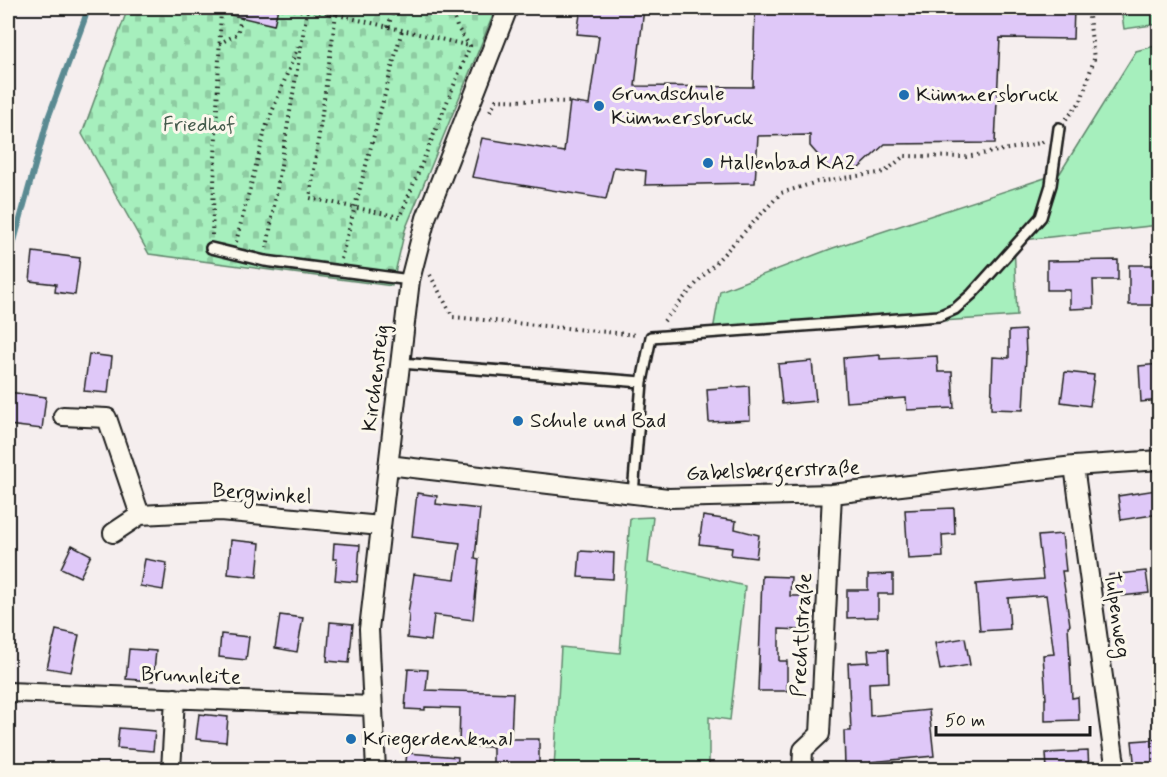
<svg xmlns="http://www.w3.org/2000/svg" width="1167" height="777" viewBox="0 0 1167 777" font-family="Mynerve,sans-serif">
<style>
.grass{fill:#a6efbd;stroke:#61866c;stroke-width:1.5}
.cemetery{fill:url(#cemetery-stones);stroke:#61866c;stroke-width:1.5}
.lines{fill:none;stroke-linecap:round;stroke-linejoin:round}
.stream{stroke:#5a8a92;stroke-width:6}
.building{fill:#dfc8f8;stroke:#1c1c1c;stroke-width:1.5}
.lane-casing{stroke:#1c1c1c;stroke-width:14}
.street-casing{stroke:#1c1c1c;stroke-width:22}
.path{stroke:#1c1c1c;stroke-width:4;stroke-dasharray:1.5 4.5;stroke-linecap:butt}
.lane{stroke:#fbf7ec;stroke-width:9}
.street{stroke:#fbf7ec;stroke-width:18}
.poi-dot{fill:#1f6fb2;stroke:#fbf7ec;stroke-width:2}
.labels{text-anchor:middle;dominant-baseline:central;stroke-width:6;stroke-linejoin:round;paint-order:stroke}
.poi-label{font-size:21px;fill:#1c1c1c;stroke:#fbf7ec;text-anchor:start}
.park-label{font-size:21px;fill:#455b4c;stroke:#fbf7ec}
.street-label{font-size:21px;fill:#1c1c1c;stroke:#fbf7ec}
</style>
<defs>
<pattern id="cemetery-stones" width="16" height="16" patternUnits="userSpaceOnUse" patternTransform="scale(1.5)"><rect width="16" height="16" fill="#a6efbd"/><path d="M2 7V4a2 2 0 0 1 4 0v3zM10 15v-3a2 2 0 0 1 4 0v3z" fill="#8ecca2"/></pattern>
</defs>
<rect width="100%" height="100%" fill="#f5eeee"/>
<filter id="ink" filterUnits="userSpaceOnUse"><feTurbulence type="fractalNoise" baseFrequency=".0167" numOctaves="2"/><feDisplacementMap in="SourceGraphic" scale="12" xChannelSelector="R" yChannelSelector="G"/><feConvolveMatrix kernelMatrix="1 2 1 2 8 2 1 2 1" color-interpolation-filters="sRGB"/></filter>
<g filter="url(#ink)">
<path class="grass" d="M1121 8H1159V24L1124 29Z
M1159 45V225L1014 241 1017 316 712 336 720 291 833 248 1060 173 1136 51Z
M653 517 648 563 745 586 730 720 709 717V769H554L561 647 620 653 630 518Z"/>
<path class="cemetery" d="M128 8H496L405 230 392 286 149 254 82 134Z"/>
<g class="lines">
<path class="stream" d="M8 263 48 118 84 21 88 8"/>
</g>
<path class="building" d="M228 8H278L274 25 227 14Z
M581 8H644L635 86 753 87 755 8H1074L1073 39 1000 38 995 143 885 144 859 168H829L810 146V135L758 136 755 183 645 185 646 171 614 167 606 199 472 177 482 138 564 152 570 102 589 105 599 36 577 34Z
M33 252 80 258 75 295 55 292 56 284 30 281Z
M1118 260V280H1093L1094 308 1070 309V290H1047V261Z
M1129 265H1160V305H1129Z
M1025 330 1026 356 1023 410 991 409 993 357 1009 358V331Z
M89 354 112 357 108 393 84 391Z
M880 355V359L937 356 938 372H952L954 408 907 410 906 398 846 402 843 358Z
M812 361 816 401 782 404 778 364Z
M1160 364V400L1141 402 1139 366Z
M1065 372 1094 375 1090 406 1061 402Z
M749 386 750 420 709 422 707 389Z
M8 392 46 397 42 429 8 425Z
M1156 490 1159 514 1121 520 1118 496Z
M417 493 437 496 436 504 480 509 475 558 479 559 473 620 434 615 431 641 407 638 409 615 408 614 414 574 455 579 460 543 412 537Z
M954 508 955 534 942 535 943 557 908 559 905 510Z
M703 516 736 521 735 529 759 535 756 558 731 555 732 548 699 544Z
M1062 534 1066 571H1062L1070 625 1068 626 1072 698 1078 697 1079 720 1045 721V699H1046L1043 655 1054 654 1046 595 1008 598 1010 629 980 631 976 584 1043 579 1038 536Z
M231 540 260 543 257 577 228 574Z
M334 543 360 545 357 582 335 580 337 559H333Z
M72 545 91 555 80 577 61 568Z
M580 551 614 553 613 579 578 577Z
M145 559 167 563 163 590 140 586Z
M1146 571 1149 593 1112 597 1109 575Z
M893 574V594H878V617L847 618V590H868V575Z
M762 576 791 577 790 596H805L804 630 779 629V661H787V691H758Z
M280 615 303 618 297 652 275 648Z
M330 622 353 624 349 663 327 661Z
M56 630 79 635 71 672 47 668Z
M221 634 249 637 246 660 219 657Z
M965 638 970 665 940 670 935 643Z
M129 649 156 651 153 681 126 679Z
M888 649 889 682 869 683 870 716 929 710 934 756 871 762 872 765 845 767 844 731H851L848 663 869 662 868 650Z
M408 669 428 670 426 690 513 693 511 739H539V770H493V747L459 746 460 708 425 707V710L405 709Z
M199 714 228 717 226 742 196 739Z
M119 728 155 731 153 751 117 748Z
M1160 739V768L1135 770 1132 741Z
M1088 751 1089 770H1047L1046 753Z
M407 753 458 757 457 770H405Z"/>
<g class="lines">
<g class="lane-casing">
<path id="lane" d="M211 248 265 261 410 280
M401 363 642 382 633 494
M642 382 651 337 939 316 955 309 972 294 1041 217 1051 185 1059 128"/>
</g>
<g class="street-casing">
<path id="street" d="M63 416 107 418 140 515
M388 465 668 498 832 494 1074 466 1160 460
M1074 466 1114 757 1117 770
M113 533 140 515 220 511 381 526
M8 692 373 706
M171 770 175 698
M376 770 369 629 410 280 426 218 508 8
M802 770 803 750 820 734 832 494"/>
</g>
<path class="path" d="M307 11 325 12 470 46
M336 14 310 198 400 217 470 46 457 27 451 8
M388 27 394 8
M219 44 237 34 244 8
M490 111 496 100 570 102
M1066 119 1081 101 1094 59 1088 8
M212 235 221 8
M236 242 266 127 299 44
M267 248 307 11 278 8
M341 259 402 30
M430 275 453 317 637 335
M664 321 701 278 781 193 817 182 885 172 904 156 966 157 1040 143 1043 141"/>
<use href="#lane" class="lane"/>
<use href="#street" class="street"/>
</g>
</g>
<g class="poi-dot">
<circle cx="904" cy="95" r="6"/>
<circle cx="599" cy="106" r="6"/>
<circle cx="708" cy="163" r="6"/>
<circle cx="518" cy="421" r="6"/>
<circle cx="351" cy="739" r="6"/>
</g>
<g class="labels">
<g class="poi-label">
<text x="611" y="94">Grundschule<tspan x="611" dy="24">Kümmersbruck</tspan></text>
<text x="916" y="95">Kümmersbruck</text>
<text x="720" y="163">Hallenbad KA2</text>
<text x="530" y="421">Schule und Bad</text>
<text x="363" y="739">Kriegerdenkmal</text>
</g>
<g class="park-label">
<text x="199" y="125">Friedhof</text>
</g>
<g class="street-label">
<text transform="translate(376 378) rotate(-83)">Kirchensteig</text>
<text transform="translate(773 471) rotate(-2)">Gabelsbergerstraße</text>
<text transform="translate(262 494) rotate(4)">Bergwinkel</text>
<text transform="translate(1117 615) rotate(82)">Tulpenweg</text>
<text transform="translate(802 635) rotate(-87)">Prechtlstraße</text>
<text transform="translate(191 676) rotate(2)">Brunnleite</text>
</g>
</g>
<rect width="1167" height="777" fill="none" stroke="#fbf7ec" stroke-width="30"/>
<rect x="15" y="15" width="1137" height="747" fill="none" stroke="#1c1c1c" stroke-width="2" filter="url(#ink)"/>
<path d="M936 726v9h154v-9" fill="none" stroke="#1c1c1c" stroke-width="3"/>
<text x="945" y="726" font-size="18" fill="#1c1c1c" stroke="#fbf7ec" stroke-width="4.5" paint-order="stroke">50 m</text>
</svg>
